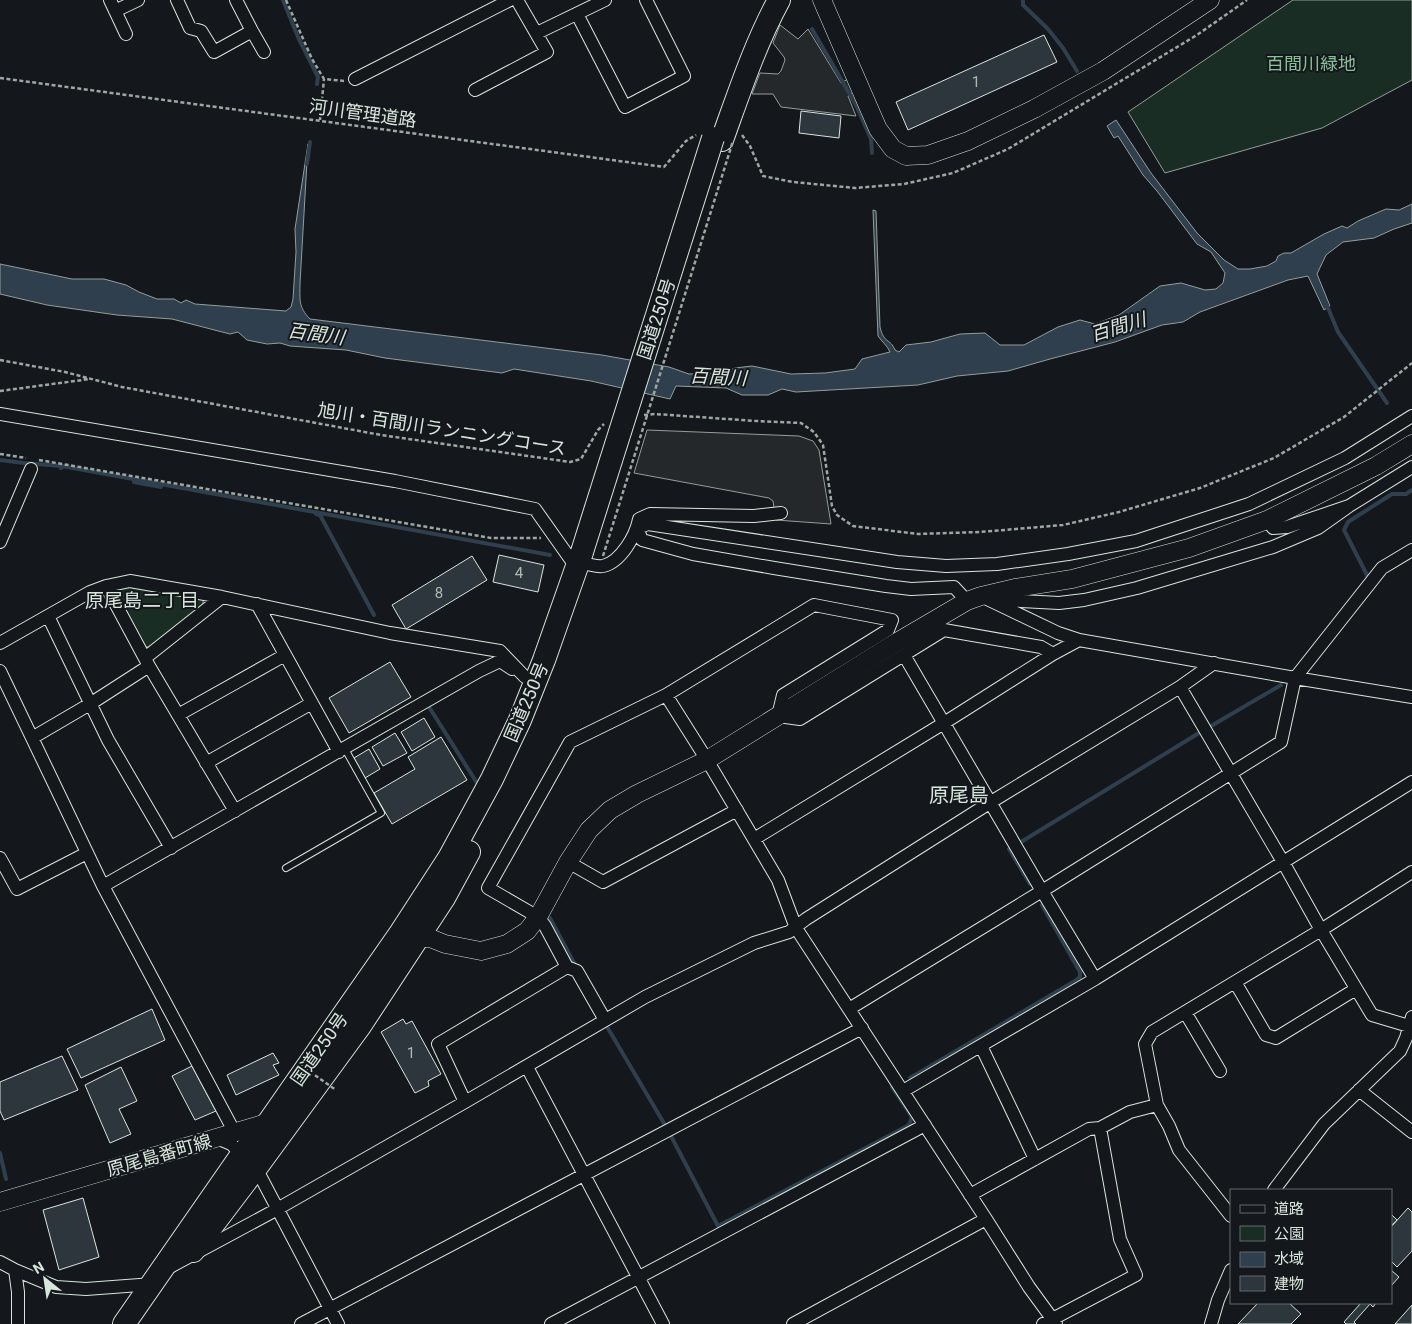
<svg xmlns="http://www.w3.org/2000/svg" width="1412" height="1324" viewBox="0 0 1412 1324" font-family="Roboto,'Noto Sans JP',sans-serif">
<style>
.green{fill:#1a2d24;stroke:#939e99}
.parking{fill:#24282b;stroke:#939e99}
.water{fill:#2f3f4d;stroke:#939e99}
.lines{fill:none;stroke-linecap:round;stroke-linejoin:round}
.stream{stroke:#2f3f4d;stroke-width:4}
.building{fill:#2c363c;stroke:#d8e6dc}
.lane-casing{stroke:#d8e6dc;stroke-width:8}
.street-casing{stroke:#d8e6dc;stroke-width:14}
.secondary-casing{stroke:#d8e6dc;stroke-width:19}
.highway-casing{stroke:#d8e6dc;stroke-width:24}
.path{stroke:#9da8a2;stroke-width:2.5;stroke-dasharray:4 2.5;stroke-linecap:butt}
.lane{stroke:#14181c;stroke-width:6}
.street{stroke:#14181c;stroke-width:12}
.secondary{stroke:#14181c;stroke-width:18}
.highway{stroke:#14181c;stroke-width:22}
.highway-bridge-casing{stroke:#d8e6dc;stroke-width:24;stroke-linecap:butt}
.path-bridge{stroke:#9da8a2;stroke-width:2.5;stroke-dasharray:4 2.5;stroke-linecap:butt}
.highway-bridge{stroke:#14181c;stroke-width:22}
.labels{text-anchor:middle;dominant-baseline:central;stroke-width:4;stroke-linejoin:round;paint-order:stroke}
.number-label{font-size:15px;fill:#adbab4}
.park-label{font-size:18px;fill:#8ac095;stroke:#14181c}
.street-label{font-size:18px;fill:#d8e6dc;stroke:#14181c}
.water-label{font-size:19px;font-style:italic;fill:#d8e6dc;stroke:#14181c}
.neighbourhood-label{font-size:19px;fill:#d8e6dc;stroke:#14181c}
.quarter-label{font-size:20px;fill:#d8e6dc;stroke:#14181c}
</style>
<rect width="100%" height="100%" fill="#14181c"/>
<path class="green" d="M1293 0H1412V80L1322 128 1165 173 1128 112Z
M128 587 203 599V606L152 647H144L113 589Z"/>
<path class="parking" d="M780 25 798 39 808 29 841 83 848 79 855 91 848 96 856 116 781 107 773 94H752L760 73 778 74 781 71 785 60 784 57 773 43Z
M647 430 799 436 813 441 819 450 831 524 776 520 773 501 769 498 634 473Z"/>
<path class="water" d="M1116 120 1151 173 1197 233 1224 260 1238 269H1250L1267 266 1276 261 1278 256 1284 253H1291L1324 234 1342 226 1347 228 1358 221 1386 209 1399 210 1412 204V223L1394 229 1374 238 1343 242 1326 255 1317 274 1330 306 1324 310 1308 276 1288 280 1200 312 1183 322 1162 325 1115 342 1050 359 1008 371 957 376 918 385 796 392 782 389 768 395H742L726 388 676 386 670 399 591 381 514 369 502 373 385 358 346 350 290 346 280 343 267 344 247 340 238 332 230 334 172 319 117 315 47 305 0 294V264L72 279H104L126 285 139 292 157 299H174L181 303 186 300 195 304 286 311 291 307 293 299 296 252 295 229 308 144 300 283C300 299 298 307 310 319L602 355 669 367 689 374 722 373 735 368 752 366 791 374 825 373 855 369 862 359 890 352C887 345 882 342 878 336L873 210 876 211 880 327C884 344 890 338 895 350L899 352 906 345 931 342 960 334 985 333 1000 345H1024L1058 327 1080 320 1095 324 1119 315 1160 286 1181 283 1205 290 1216 289 1223 283 1225 273 1211 252 1197 244 1157 191 1143 175 1118 136 1114 138 1107 126Z"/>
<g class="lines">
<path class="stream" d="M283 0 298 37 318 77 317 84
M1023 0V5L1048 29 1063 48 1077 71
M812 29 856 105 871 139 872 153
M307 164 310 142
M1326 303 1338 332 1387 403
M0 460 24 463 62 466 61 468
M62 466 550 555
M134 482 161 487
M316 514 320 515 374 615
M1367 579 1368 577 1344 530 1348 522 1392 494H1406L1412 490
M429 707 477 783
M1211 726 1281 685
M1021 842 1199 733
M1011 848 1009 849 1030 884
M550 918 574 963
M606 1025 665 1125
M910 1078 1075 981 1080 977V972L1042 905
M671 1136 718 1226 909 1125 912 1117 892 1087 894 1086
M0 1153 6 1179"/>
</g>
<path class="building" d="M1044 35 1057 62 908 130 896 102Z
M801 111 841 116 839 138 799 133Z
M499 555 544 565 538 592 493 582Z
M472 556 487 580 406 629 392 605Z
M390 662 411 697 349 733 329 698Z
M424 718 435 737 412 751 401 732Z
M395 733 407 753 383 766 372 747Z
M441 737 467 780 392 824 374 793 415 769 408 757Z
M369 749 380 769 365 778 354 758Z
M152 1009 165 1040 81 1078 67 1049Z
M403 1019 406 1024 412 1021 441 1074 428 1081 429 1086 415 1093 381 1032Z
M273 1053 279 1063 273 1065 279 1075 236 1095 227 1075Z
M62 1056 78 1090 4 1120 0 1111V1082Z
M192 1066 216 1111 195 1120 172 1076Z
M121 1067 137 1101 119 1109 131 1134 110 1143 85 1085Z
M83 1198 99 1257 59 1270 43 1210Z
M1408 1208 1412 1212V1251L1397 1267 1391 1261V1227Z
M1391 1214 1397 1220 1391 1226Z
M1391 1270 1399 1277 1391 1286Z
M1258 1303H1289L1301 1314 1291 1324H1238Z
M1361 1303H1376L1373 1307 1370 1304 1354 1322 1356 1324H1346L1344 1322Z
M1412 1305V1324H1395Z"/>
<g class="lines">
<g class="lane-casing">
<path id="lane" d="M286 868 381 813 345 749"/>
</g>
<g class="street-casing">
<path id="street" d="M110 0 126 34
M177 0 190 28 201 31 214 52 252 31
M236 0 252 31 264 52
M115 11 138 0
M577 14 625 107 684 76 646 0
M537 33 605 0
M355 79 510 0
M475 90 547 52 517 0
M0 414 395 481 535 509 571 560 578 562
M1267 520 1273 528 1287 527 1349 506 1412 467
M637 528 648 524 897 562 946 566 997 564 1068 554 1136 541 1249 504 1345 458 1412 416
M637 528 642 540 693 554 774 568 886 586 911 589 954 587 967 601
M0 542 31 469
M587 564C592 565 598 567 603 566 621 562 636 535 639 519L650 514 754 516 781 513
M106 586 149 666 235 811
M981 596 1058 633 1079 640 1295 678 1412 697
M991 597 1021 601 1059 603 1084 600 1137 588 1273 547 1318 528 1349 506
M257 604 339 752
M48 616 108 740 171 848
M0 643 90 592 106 586 130 581 222 597 390 633 500 651 525 677
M904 655 1042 891 1095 979
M145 658 222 597
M0 671 103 886 235 1133
M1180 687 1283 862 1321 930 1372 1015 1409 1026
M666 695 707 760 778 880 796 928 986 1219 1029 1287 1056 1324
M178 715 285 655
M32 738 90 704 149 666
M206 763 312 703
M754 839 944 723 1053 654 1079 640
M0 858 17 889 87 853
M568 862 603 882 737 810
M103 886 479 671 500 661 512 669
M567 967 577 971 605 1020
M1235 982 1266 1035 1276 1038 1356 989
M849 1009 1042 891 1281 742 1295 678 1382 568 1412 550
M1185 1012 1220 1071
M981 1046 1035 1159
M527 1067 663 1324
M1359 1090 1412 1132
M903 1091 1095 979 1412 782
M465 1102 438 1044 567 967 545 926 538 917 488 888 570 742 666 695 814 605 892 620 888 630 783 695 778 716 800 719 944 630 1041 647 1053 654
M217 1138 231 1144 256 1168 338 1324
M1274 1190 1324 1124 1400 1051 1406 1038 1412 1017
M970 1195 1089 1129 1100 1128 1130 1112 1157 1105
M1231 1216 1179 1150 1169 1126 1157 1105 1145 1044 1152 1032 1321 930 1412 872
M0 1262 15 1270 56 1287 86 1289 153 1284
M168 1268 272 1212 465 1102 645 997 754 943 789 932 806 919 991 802 1180 687 1214 663
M15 1270 18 1292V1324
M301 1324 862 1028
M551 1324 925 1125
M793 1324 986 1219
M1043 1324 1136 1275 1120 1239 1100 1128
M1211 1324 1218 1300 1231 1270"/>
</g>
<g class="secondary-casing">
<path id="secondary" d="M822 0 878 129 893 149 906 156 928 155 968 141 1034 109 1103 71 1210 0
M416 938H430L445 944 481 951 507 944 527 931 538 917 568 862 589 830 610 810 637 794 707 760 892 645 967 601 981 596 1015 588 1072 579 1189 548 1267 520 1376 466 1412 444
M0 1202 270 1122"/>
</g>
<g class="highway-casing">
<path id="highway" d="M722 140C739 93 755 44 779 0
M193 1251 256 1168 360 1026 444 898 469 852
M124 1324 242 1154 268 1123 401 932 449 858 492 779 520 720 544 660 582 552"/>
</g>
<path class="path" d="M286 0 312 59 324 79 344 81
M0 78 664 167 686 141 696 135
M320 120 324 79
M742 135 750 146 763 176 793 182 855 188 904 184 953 173 1008 149 1197 35 1247 0
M0 360 65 372 122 387 381 435 570 462 581 459 598 430 604 424
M0 391 90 379
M644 415 655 414 756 421 801 423 814 432 823 445 832 506 837 515 853 526 918 534 980 532 1063 525 1119 512 1200 488 1274 458 1344 417 1412 363
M0 454 26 458
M39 460 491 538H541"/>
<use href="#lane" class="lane"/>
<use href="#street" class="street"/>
<use href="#secondary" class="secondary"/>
<use href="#highway" class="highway"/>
<g class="highway-bridge-casing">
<path id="highway-bridge" d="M582 552 713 138"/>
</g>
<path class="path-bridge" d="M603 556 733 141
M299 1064 336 1090"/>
<use href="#highway-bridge" class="highway-bridge"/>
</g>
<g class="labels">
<g class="number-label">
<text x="976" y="82">1</text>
<text x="519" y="573">4</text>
<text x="439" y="593">8</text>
<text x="411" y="1053">1</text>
</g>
<g class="park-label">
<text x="1311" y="63">百間川緑地</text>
</g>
<g class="street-label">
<text transform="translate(363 113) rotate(8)">河川管理道路</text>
<text transform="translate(656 319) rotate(-72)">国道250号</text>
<text transform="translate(442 429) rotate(9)">旭川・百間川ランニングコース</text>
<text transform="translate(526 702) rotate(-67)">国道250号</text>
<text transform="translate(319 1049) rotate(-55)">国道250号</text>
<text transform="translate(159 1155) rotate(-16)">原尾島番町線</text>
</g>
<g class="water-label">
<text transform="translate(1118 327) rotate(-17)">百間川</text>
<text transform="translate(316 334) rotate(8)">百間川</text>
<text transform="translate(718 377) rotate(3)">百間川</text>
</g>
<g class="neighbourhood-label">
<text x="142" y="600">原尾島二丁目</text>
</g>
<g class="quarter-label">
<text x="959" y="795">原尾島</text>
</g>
</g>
<rect x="1230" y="1189" width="162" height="115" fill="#14181c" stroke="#626a69"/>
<rect x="1240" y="1205" width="25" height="8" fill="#14181c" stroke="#626a69"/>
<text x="1274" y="1214" font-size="15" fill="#d8e6dc">道路</text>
<rect x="1240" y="1226" width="25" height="15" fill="#1a2d24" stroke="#626a69"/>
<text x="1274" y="1239" font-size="15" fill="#d8e6dc">公園</text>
<rect x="1240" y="1252" width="25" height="15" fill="#2f3f4d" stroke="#626a69"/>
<text x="1274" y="1264" font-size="15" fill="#d8e6dc">水域</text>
<rect x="1240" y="1276" width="25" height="15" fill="#2c363c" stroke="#626a69"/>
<text x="1274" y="1289" font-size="15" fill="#d8e6dc">建物</text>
<g transform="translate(45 1279) rotate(330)" stroke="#14181c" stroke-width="4" paint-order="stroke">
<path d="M0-4L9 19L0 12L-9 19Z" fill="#d8e6dc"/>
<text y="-8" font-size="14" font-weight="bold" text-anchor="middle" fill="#d8e6dc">N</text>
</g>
</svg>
